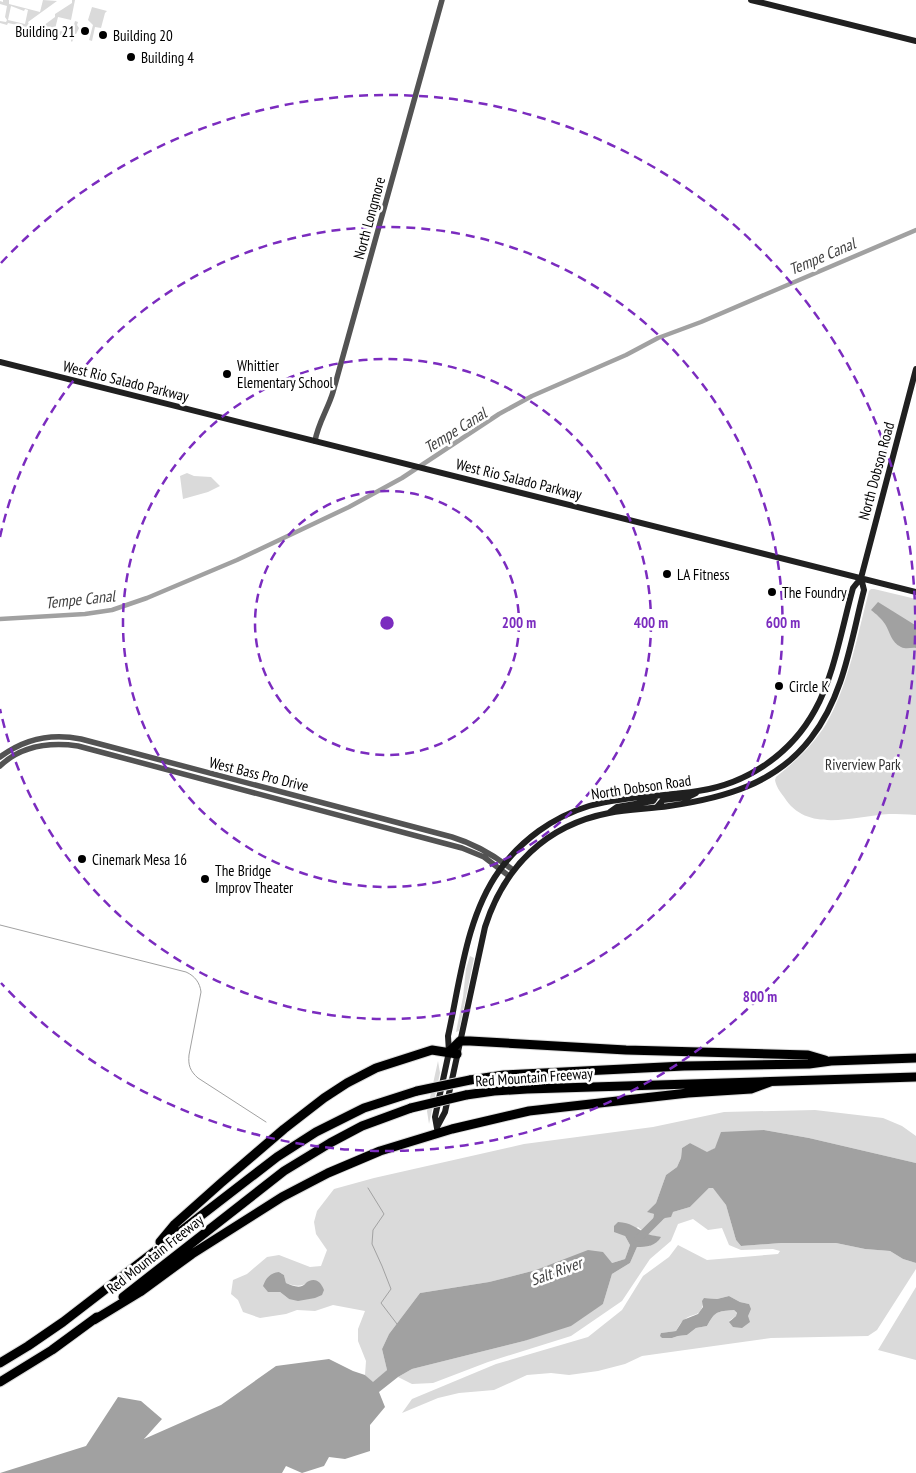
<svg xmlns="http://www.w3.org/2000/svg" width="916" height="1473" viewBox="0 0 916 1473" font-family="'PT Sans Narrow',sans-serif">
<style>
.green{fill:#dadada;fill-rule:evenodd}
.water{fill:#a1a1a1}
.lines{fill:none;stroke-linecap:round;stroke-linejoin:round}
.stream{stroke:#a1a1a1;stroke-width:1}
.canal{stroke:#a1a1a1;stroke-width:4.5}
.river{stroke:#a1a1a1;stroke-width:8}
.motorway-casing{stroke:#dbdbdb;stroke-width:11}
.tertiary{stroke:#535353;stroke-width:5.5}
.secondary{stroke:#202020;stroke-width:6}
.motorway{stroke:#000;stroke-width:9}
.motorway-bridge-casing{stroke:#dbdbdb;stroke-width:11;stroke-linecap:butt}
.motorway-bridge{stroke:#000;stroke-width:9}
.ring{fill:none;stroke:#7b2cbf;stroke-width:2.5;stroke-dasharray:9 6}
.poi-dot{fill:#000;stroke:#fff;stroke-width:2}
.labels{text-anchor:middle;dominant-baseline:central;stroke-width:5;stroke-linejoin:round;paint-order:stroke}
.poi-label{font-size:15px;fill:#000;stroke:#fff;text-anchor:start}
.street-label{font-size:15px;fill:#000;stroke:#fff}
.park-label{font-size:15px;fill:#313131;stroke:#fff}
.water-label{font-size:16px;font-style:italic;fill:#424242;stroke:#fff}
.centre{fill:#7b2cbf;stroke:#fff;stroke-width:2.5}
.ring-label{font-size:15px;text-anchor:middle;font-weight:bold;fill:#7b2cbf;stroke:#fff;stroke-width:5;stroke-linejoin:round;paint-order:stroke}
</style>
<rect width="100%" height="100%" fill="#fff"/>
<path class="green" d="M3 0H9V4L40 12 43 0 57 1 28 22 29 25 23 30 21 29 22 26 8 23 7 25 0 23V21L6 22 7 20 5 17 7 6 0 4V1L3 2ZM11 6 24 11 25 9 28 10 25 24 8 20Z
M72 0H75L71 20 58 17 55 29 57 30V32L61 31 71 36 75 21 78 22 77 25 79 28C77 33 74 37 72 42L71 41V38L41 30 40 33 35 32 55 17V14L72 3Z
M92 7 107 11 105 13 101 28 95 27 92 41 89 40 93 25 88 20Z
M187 473 194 476 211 477 220 486 208 492 183 499 180 476Z
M871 589H874L916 599V815C907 814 898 814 889 814 853 816 807 834 784 797 780 792 776 786 775 780L776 777C796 761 813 745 826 724 848 687 858 633 869 591Z
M470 956 474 958 459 1031 456 1032 463 997 466 969Z
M438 1061 440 1073 429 1124 427 1111Z
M815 1110 883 1118 902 1126 916 1136V1163L809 1138 764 1130 715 1148 707 1153 690 1143 682 1148 681 1158 677 1167 666 1175 656 1203 648 1212 654 1214 653 1226 673 1212 690 1207 709 1188H714L726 1205 736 1240 741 1246 781 1243H836L865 1249 890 1251 903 1259 916 1263V1269L877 1330 868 1336 771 1338 642 1356 625 1364 598 1371 569 1375 551 1373 527 1375 494 1390 459 1393 438 1398 402 1413 412 1399 496 1364 588 1337 622 1310 643 1276 669 1257 678 1245 707 1260 778 1254 780 1251 773 1249 741 1250 729 1245 722 1228 708 1230 693 1219 678 1224 671 1241 650 1259 622 1301 571 1336 488 1362 433 1383 412 1384 398 1377 412 1369 524 1341 603 1304 612 1274 630 1263 637 1247 650 1246 646 1234 638 1227 625 1236 630 1245 625 1259 612 1263 536 1270 489 1282 420 1293 389 1334 382 1349 387 1370 373 1383 365 1375 366 1361 358 1341V1329L365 1311 333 1305 315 1311 297 1310 286 1314 260 1318 243 1312 238 1300 231 1294 233 1280 247 1274 267 1257 279 1255 310 1267 321 1266 327 1250 316 1234 314 1222 317 1211 334 1189 374 1178 524 1144 653 1127 724 1112ZM279 1272 284 1275 286 1283C297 1287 301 1287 310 1281L289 1299 280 1292ZM729 1296 740 1302 749 1304 748 1316 729 1321 736 1316 737 1314 734 1310C717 1312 716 1310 707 1326L696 1328 687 1335 678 1336 672 1338 661 1333 676 1331C678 1328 680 1323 683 1321 694 1310 701 1321 704 1298L717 1299Z
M916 1287V1360L878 1350Z"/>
<path class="water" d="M878 602 915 625H916V648C911 647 907 650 901 647 891 642 890 632 885 624 882 619 876 614 871 610Z
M764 1130 809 1138 916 1163V1263L903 1259 890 1251 865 1249 836 1243H781L741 1246 736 1240 726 1205 713 1188H709L690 1207 673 1212 671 1217 665 1218 652 1227 654 1214 647 1212 656 1203 666 1175 677 1167 681 1158 682 1148 690 1143 707 1152 715 1148 721 1132Z
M618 1222C631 1223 635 1227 645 1233 649 1235 656 1236 661 1237 656 1246 647 1247 637 1247L630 1263 612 1274 603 1304 571 1326 524 1341 412 1369 398 1377 379 1392 385 1407 370 1425V1451L345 1459 329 1457 324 1466 302 1473 286 1466 282 1473H0L86 1446 118 1397 141 1401 162 1419 144 1439 221 1405 276 1366 329 1359 353 1371 365 1375 373 1382 387 1370 382 1349 389 1334 420 1293 489 1282 536 1270 588 1250 603 1252 612 1263 625 1259 630 1245 625 1236 614 1232V1226Z
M279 1272 284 1275 286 1283C291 1285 297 1288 302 1286 305 1285 306 1282 309 1281 317 1278 321 1283 324 1290L322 1295 315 1298 298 1301 289 1299 280 1292H268L263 1286C266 1278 270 1273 279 1272Z
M729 1296 740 1302 749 1304 751 1309 748 1316 750 1322 742 1328 733 1327 729 1322 736 1316 737 1313 734 1310C717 1312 716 1310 707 1326L696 1328 687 1335 678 1336 672 1338H662L660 1336 661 1333 676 1331 683 1320 698 1314 703 1307 702 1301 704 1298 717 1299Z"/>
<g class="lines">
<path class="stream" d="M0 925 186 972C195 976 200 983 201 992L189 1055C188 1065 190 1071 198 1078L266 1122
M368 1188 384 1214 373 1230 372 1244 382 1266 391 1289 381 1303 397 1324"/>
<path class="canal" d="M0 619 85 614 112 610 147 598 237 560 349 507 402 478 499 414 532 396 626 355 658 338 701 322 916 230"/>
<path class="river" d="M639 1238 659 1218"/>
<g class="motorway-casing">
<path id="motorway" d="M449 1052 460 1041H470L626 1050 808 1055 825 1060
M470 1080 504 1075 684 1066 809 1064 831 1061 916 1058
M466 1095 494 1091 527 1089 916 1077
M160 1242 175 1224 221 1183 284 1129 324 1098 347 1083 376 1068 432 1050 457 1054
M123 1297 284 1171 330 1143 362 1126 411 1108
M94 1320 140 1292 192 1254 282 1197 328 1173 380 1151 452 1129 529 1111 688 1093 751 1089 770 1082
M0 1363 28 1346 63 1322 277 1157 316 1132 364 1108 417 1091
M0 1382 52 1350 97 1317"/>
</g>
<path class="tertiary" d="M315 441C318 423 328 409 333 392L442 0
M0 757C24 739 52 733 81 739L452 837C475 844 494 855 513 870
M0 766C21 746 49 742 78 746L462 848 484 857 509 876"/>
<path class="secondary" d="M751 0 916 41
M0 362 916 592
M657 807 663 800 688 797 696 793
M610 812 617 807 653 801 657 795
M437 1127 445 1112 485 927C504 867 546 825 609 813 629 809 649 809 669 806 724 798 776 784 811 738 844 696 851 640 864 590L861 578
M438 1134 435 1117 449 1052 448 1036C460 982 466 917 499 871 521 840 553 817 589 806 624 796 662 797 698 791 747 784 791 754 815 710 834 676 842 627 853 588L861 578 916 369"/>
<use href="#motorway" class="motorway"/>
<g class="motorway-bridge-casing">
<path id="motorway-bridge" d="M417 1091 470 1080
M411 1108 466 1095"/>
</g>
<use href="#motorway-bridge" class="motorway-bridge"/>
</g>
<g class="ring">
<circle cx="387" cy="623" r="132"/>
<circle cx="387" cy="623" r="264"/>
<path d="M0 537A396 396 0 1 1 0 709"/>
<path d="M1 263A528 528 0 1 1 1 983"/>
</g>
<g class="poi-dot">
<circle cx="85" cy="31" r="5"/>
<circle cx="103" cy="35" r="5"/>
<circle cx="131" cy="57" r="5"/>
<circle cx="227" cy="374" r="5"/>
<circle cx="667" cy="574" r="5"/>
<circle cx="772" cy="592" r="5"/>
<circle cx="779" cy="686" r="5"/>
<circle cx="82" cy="859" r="5"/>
<circle cx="205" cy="879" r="5"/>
</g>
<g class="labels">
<g class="poi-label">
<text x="75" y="31" text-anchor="end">Building 21</text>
<text x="113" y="35">Building 20</text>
<text x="141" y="57">Building 4</text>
<text x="237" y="365">Whittier<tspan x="237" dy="17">Elementary School</tspan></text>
<text x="677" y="574">LA Fitness</text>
<text x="782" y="592">The Foundry</text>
<text x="789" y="686">Circle K</text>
<text x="92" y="859">Cinemark Mesa 16</text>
<text x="215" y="870">The Bridge<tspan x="215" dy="17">Improv Theater</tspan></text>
</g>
<g class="street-label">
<text transform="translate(369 218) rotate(-75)">North Longmore</text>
<text transform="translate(126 381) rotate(14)">West Rio Salado Parkway</text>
<text transform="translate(876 471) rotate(-75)">North Dobson Road</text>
<text transform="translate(519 479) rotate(14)">West Rio Salado Parkway</text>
<text transform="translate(259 774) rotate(14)">West Bass Pro Drive</text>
<text transform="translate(641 787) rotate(-8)">North Dobson Road</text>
<text transform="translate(534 1077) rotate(-4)">Red Mountain Freeway</text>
<text transform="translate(155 1254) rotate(-38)">Red Mountain Freeway</text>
</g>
<g class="park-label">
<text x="863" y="764">Riverview Park</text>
</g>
<g class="water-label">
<text transform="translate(822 256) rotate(-23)">Tempe Canal</text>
<text transform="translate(455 430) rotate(-32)">Tempe Canal</text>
<text transform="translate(80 599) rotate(-6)">Tempe Canal</text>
<text transform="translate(556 1271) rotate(-20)">Salt River</text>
</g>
</g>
<circle cx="387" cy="623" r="8" class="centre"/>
<g class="ring-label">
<text x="519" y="628">200 m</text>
<text x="651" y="628">400 m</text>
<text x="783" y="628">600 m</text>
<text x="760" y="1002">800 m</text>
</g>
</svg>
